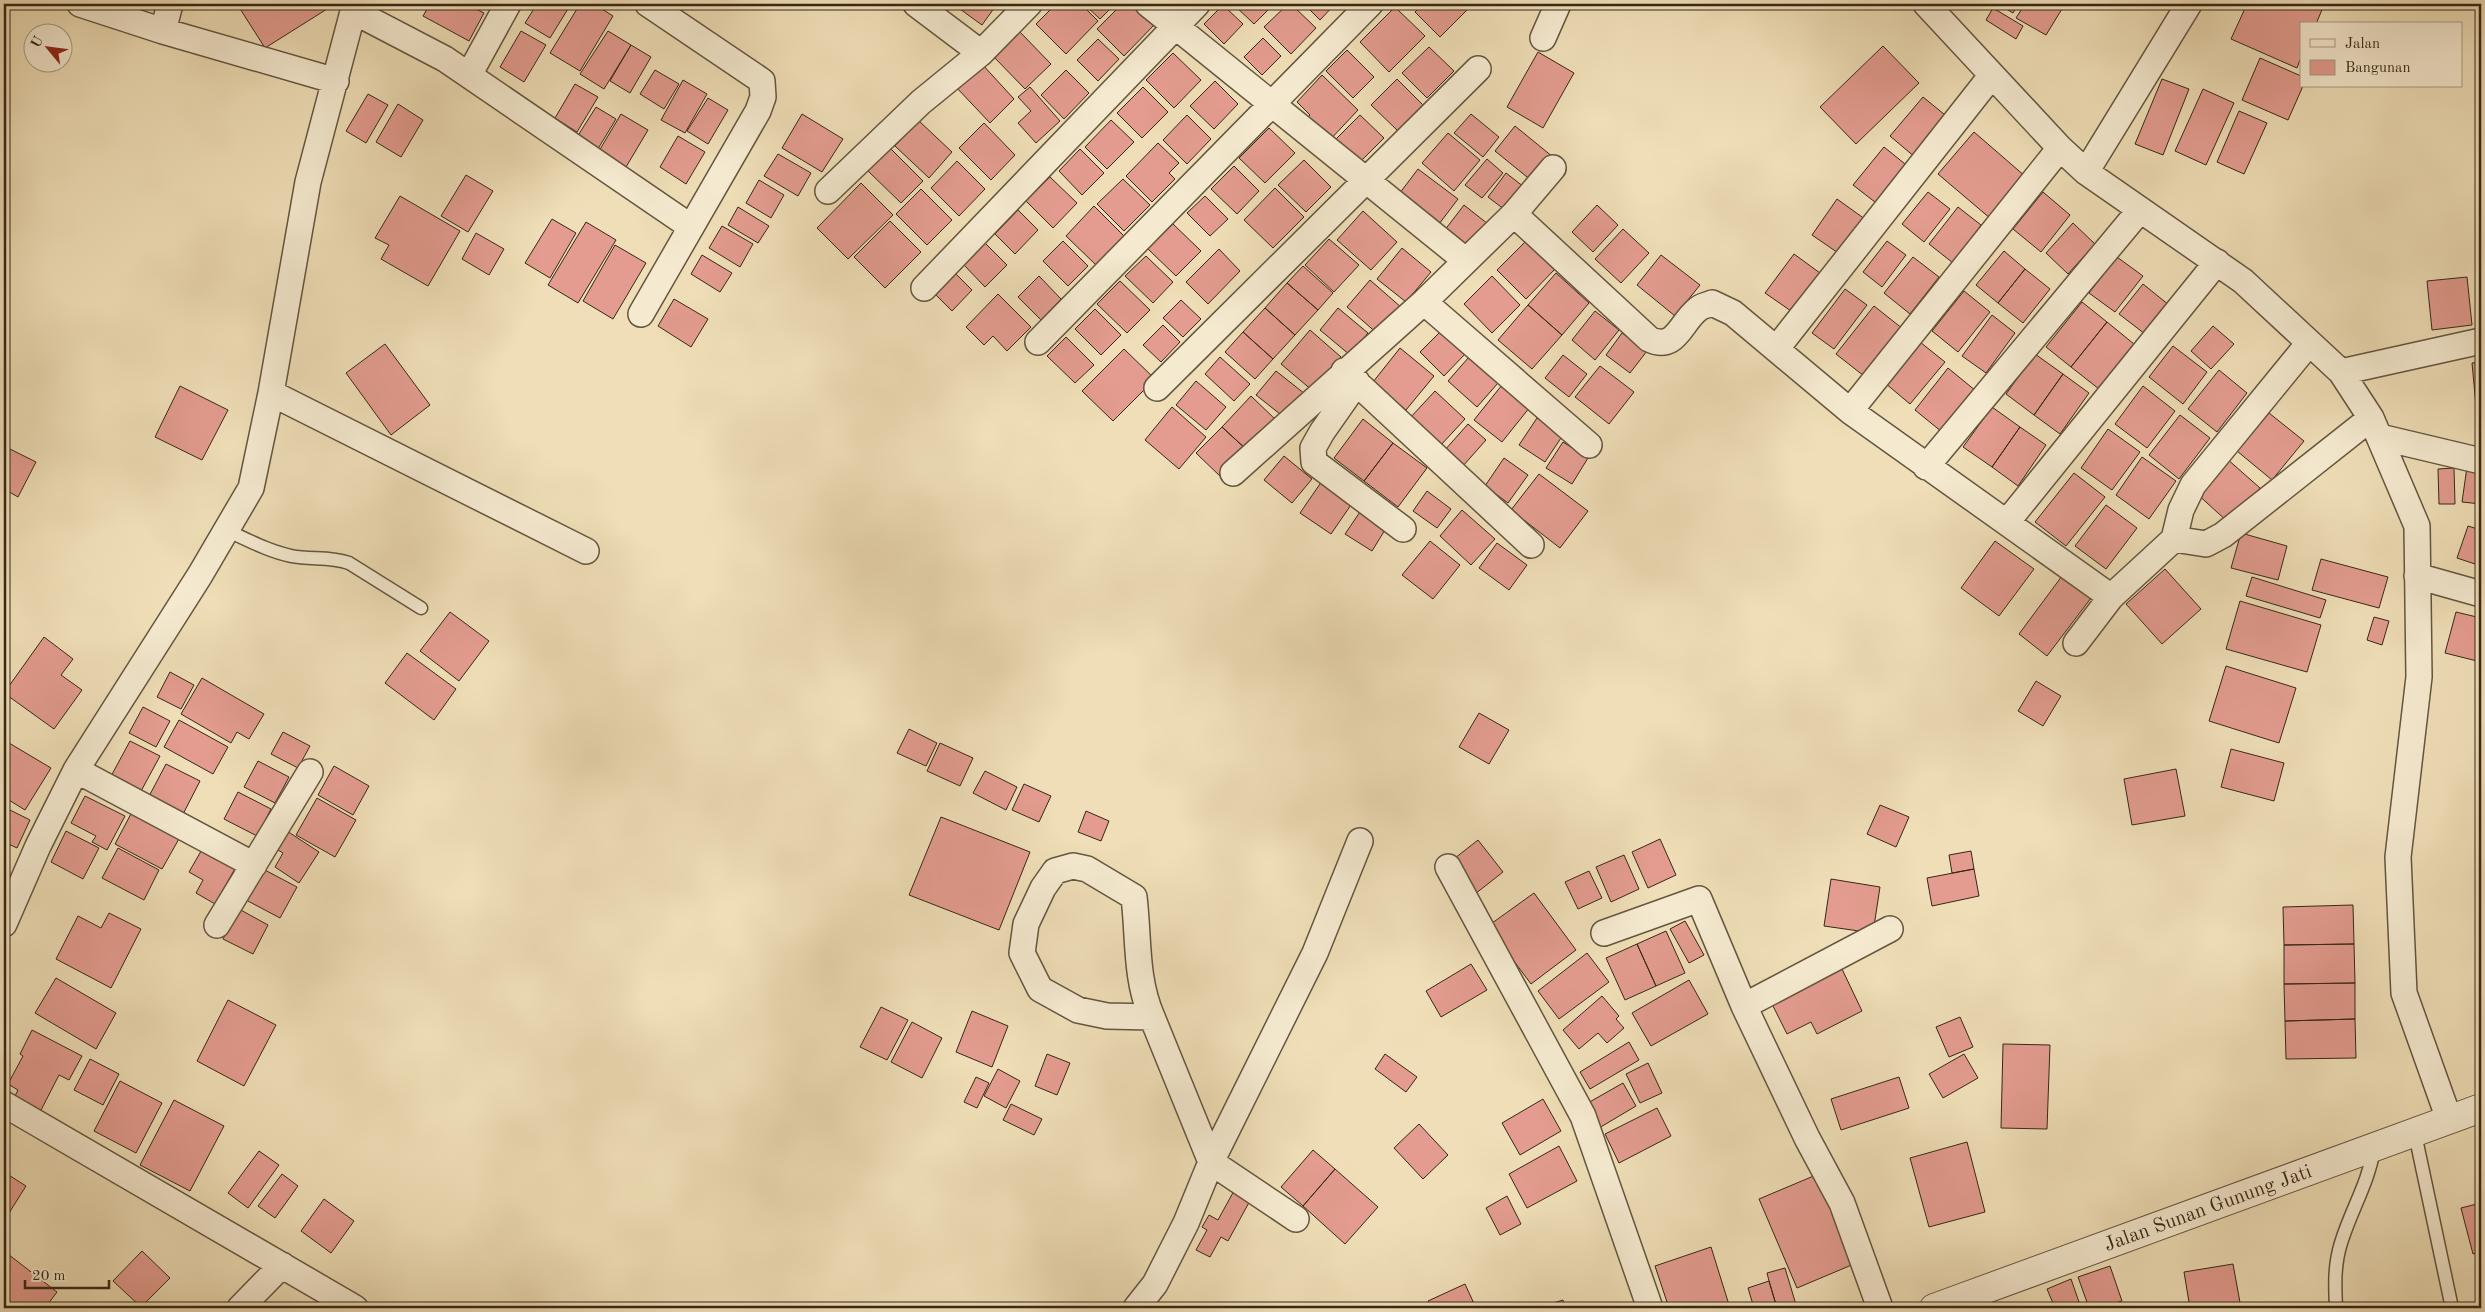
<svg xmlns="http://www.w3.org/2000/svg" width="2485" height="1312" viewBox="0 0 2485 1312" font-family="'Old Standard TT',serif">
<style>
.building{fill:#e39c8f;stroke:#362817}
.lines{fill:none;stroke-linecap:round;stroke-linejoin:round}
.service-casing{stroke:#64563f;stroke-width:15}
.minor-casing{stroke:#64563f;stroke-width:28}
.tertiary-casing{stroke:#64563f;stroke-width:30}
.service{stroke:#f5ead0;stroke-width:12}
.minor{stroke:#f5ead0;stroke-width:25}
.tertiary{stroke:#f5ead0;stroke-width:28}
.labels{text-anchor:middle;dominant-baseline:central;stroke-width:4.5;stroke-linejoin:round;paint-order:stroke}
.street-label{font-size:20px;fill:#362817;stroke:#f5ead0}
</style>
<rect width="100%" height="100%" fill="#efdeb7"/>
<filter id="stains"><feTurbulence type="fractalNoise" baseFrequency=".004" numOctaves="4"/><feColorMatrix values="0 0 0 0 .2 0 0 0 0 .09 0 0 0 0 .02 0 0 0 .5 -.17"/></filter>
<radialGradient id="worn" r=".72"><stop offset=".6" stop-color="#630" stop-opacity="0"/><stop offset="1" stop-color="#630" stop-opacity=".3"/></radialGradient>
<path class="building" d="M237 4H335L265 48Z
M430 4H466L484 13 469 41 423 16Z
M537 4H571L550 38 525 23Z
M580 4H594L613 16 580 71 550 53Z
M953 4H997L982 25Z
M1056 4H1081L1098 21 1066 54 1036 24Z
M1084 4H1115L1100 19Z
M1122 4H1137L1156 23 1124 56 1097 29Z
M1233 4H1274L1254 24Z
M1288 4H1291L1316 28 1291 54 1264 27Z
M1304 4H1335L1320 20Z
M1423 4H1467L1470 7 1440 37 1415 12Z
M1998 4H2018L2013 13Z
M2025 4H2065L2046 35 2016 18Z
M2247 4 2324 5 2316 24H2301V57L2297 68 2231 39Z
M1223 5 1243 24 1224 44 1204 24Z
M1395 7 1425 36 1389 72 1360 42Z
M1993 8 2023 26 2016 39 1986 20Z
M521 31 546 45 524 82 500 67Z
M608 31 631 45 604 89 580 74Z
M1019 31 1051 64 1025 89 993 56Z
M1263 38 1281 56 1262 75 1244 57Z
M1098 39 1119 59 1098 81 1077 60Z
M631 45 651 57 630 93 610 81Z
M1883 46 1919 83 1856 144 1820 107Z
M1429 47 1454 71 1427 98 1402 73Z
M1347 50 1374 77 1353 98 1326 71Z
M1538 52 1574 73 1543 128 1507 107Z
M1173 53 1201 80 1174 108 1146 80Z
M2260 58 2301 76 2303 86 2288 120 2242 100Z
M981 63 1014 99 990 123 956 87Z
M655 70 679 84 664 109 640 94Z
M1066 70 1089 93 1064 119 1041 95Z
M1322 75 1358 110 1327 143 1304 121 1310 115 1297 102Z
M1397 79 1423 105 1398 131 1371 105Z
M2162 79 2189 89 2163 155 2135 144Z
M683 80 707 94 685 133 661 120Z
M1215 81 1238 104 1214 129 1190 106Z
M575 84 598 97 577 132 555 118Z
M1030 87 1060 121 1036 143 1018 123 1031 111 1018 97Z
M1143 87 1168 112 1142 138 1117 113Z
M2203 89 2234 103 2206 165 2175 151Z
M368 94 388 105 366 143 346 131Z
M1923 97 1950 119 1916 158 1890 136Z
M708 98 728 110 708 144 687 131Z
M398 104 423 120 401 157 376 142Z
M596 107 616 119 593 157 572 145Z
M2239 111 2267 123 2244 174 2217 162Z
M621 114 648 130 626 167 599 151Z
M802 114 843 139 822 172 782 148Z
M1471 114 1499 137 1483 157 1454 133Z
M1187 115 1211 139 1187 164 1163 140Z
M1360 115 1384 138 1359 163 1336 139Z
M918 120 952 152 929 178 895 146Z
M1111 120 1134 142 1107 169 1085 147Z
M984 123 1015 155 991 180 959 148Z
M1515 126 1553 157 1532 181 1495 151Z
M1269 128 1295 153 1265 183 1239 158Z
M1974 132 2026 177 1991 219 1938 174Z
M1448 133 1480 160 1454 191 1422 163Z
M678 136 705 152 686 184 660 167Z
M1158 143 1179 163 1169 173 1175 179 1152 202 1126 176Z
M1884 147 1910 168 1880 206 1853 185Z
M890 148 923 181 901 203 868 171Z
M1080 149 1104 173 1082 195 1059 171Z
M778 154 811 173 798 196 764 176Z
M1487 159 1503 173 1482 198 1465 185Z
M1304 160 1331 187 1306 212 1278 185Z
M957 161 985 189 959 216 931 188Z
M1234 166 1259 191 1237 214 1211 189Z
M1418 169 1458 199 1436 228 1396 198Z
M1506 173 1524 187 1505 210 1488 197Z
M466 175 493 191 468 232 441 216Z
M1050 177 1077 203 1053 228 1026 201Z
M1123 179 1150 205 1124 231 1097 204Z
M759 180 784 195 771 218 746 203Z
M861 183 893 215 848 259 817 228Z
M1275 188 1304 217 1273 248 1244 220Z
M921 189 952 220 927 245 896 214Z
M1928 192 1950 209 1924 242 1902 224Z
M2043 192 2070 215 2041 252 2013 229Z
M400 196 460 231 428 286 381 259 389 245 375 238Z
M1205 196 1228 219 1210 236 1187 213Z
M1837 199 1869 222 1844 257 1812 235Z
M1464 205 1488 224 1465 254 1441 235Z
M1597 205 1618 225 1593 252 1572 232Z
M1094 206 1124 236 1096 265 1066 236Z
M738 207 769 226 758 243 728 225Z
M1958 207 1981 225 1953 263 1929 244Z
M1018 210 1038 230 1015 254 995 234Z
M1363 211 1397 242 1371 270 1337 240Z
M552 219 576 233 550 278 525 263Z
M890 221 921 252 885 288 854 257Z
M586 222 616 240 578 303 548 285Z
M2073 223 2095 244 2068 274 2046 253Z
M1173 224 1201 251 1176 276 1148 249Z
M722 226 753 244 740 267 709 248Z
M1623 229 1649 253 1621 283 1595 259Z
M476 233 504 249 489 275 462 259Z
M1329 239 1359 265 1334 292 1305 265Z
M1063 241 1088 266 1068 286 1043 261Z
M1526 241 1555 269 1526 299 1497 270Z
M1887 241 1906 255 1882 287 1863 272Z
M985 243 1007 265 985 287 963 264Z
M615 245 646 263 613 319 583 301Z
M1402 248 1431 272 1406 302 1377 279Z
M1219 249 1240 271 1208 304 1186 282Z
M2004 251 2025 269 1998 303 1976 285Z
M1794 254 1820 273 1791 311 1765 293Z
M702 255 732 273 720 292 691 274Z
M1661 255 1700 285 1675 316 1637 285Z
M1146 256 1173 282 1153 303 1125 276Z
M1913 257 1939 277 1910 314 1884 293Z
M2117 257 2143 276 2115 312 2089 293Z
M1303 266 1333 293 1318 310 1287 283Z
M951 269 972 290 952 311 931 290Z
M2025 269 2050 289 2023 323 1998 303Z
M1556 273 1589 303 1562 335 1528 305Z
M1039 276 1061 299 1041 320 1018 297Z
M1492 276 1520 305 1492 333 1464 304Z
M2467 277 2472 325 2432 330 2427 281Z
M1370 280 1402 308 1379 335 1347 307Z
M1120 281 1150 310 1127 333 1097 304Z
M1287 283 1318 310 1295 335 1265 308Z
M2143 284 2169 305 2145 334 2119 314Z
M1845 289 1867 305 1834 349 1812 333Z
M1964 291 1990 312 1958 352 1932 331Z
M998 294 1031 327 1007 351 993 336 984 345 966 327Z
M674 299 708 319 691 347 658 326Z
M1181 300 1201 319 1183 337 1163 318Z
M2082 302 2107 322 2071 367 2046 347Z
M1528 305 1562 335 1532 369 1498 340Z
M1874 306 1903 329 1864 376 1836 354Z
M1265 308 1295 335 1273 359 1243 332Z
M1338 308 1368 333 1350 355 1320 330Z
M1095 309 1121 335 1101 355 1075 329Z
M1595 311 1619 330 1595 360 1572 340Z
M1992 315 2015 333 1986 373 1962 356Z
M2107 322 2134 344 2099 389 2071 367Z
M1163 325 1180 342 1161 362 1143 345Z
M2213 326 2234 344 2211 369 2191 351Z
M1443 329 1467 352 1444 376 1420 352Z
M1310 330 1341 357 1313 391 1281 364Z
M1243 332 1273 359 1255 379 1225 352Z
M1622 333 1647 351 1630 373 1606 355Z
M1066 337 1094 365 1075 383 1047 356Z
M1920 342 1945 362 1910 404 1885 383Z
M385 344 430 405 391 435 346 373Z
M2173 346 2207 372 2183 404 2149 377Z
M1400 348 1434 376 1406 410 1373 382Z
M1124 349 1155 379 1113 421 1082 391Z
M2035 354 2063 374 2034 415 2006 394Z
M1563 355 1587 374 1569 397 1545 378Z
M1220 357 1250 384 1234 401 1205 374Z
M1469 357 1498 383 1477 407 1448 381Z
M2481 362V406H2476L2472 363Z
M1600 366 1634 392 1609 424 1575 397Z
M1948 368 1976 391 1942 432 1915 410Z
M2219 370 2247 393 2217 432 2188 409Z
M1276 371 1305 394 1285 418 1256 395Z
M2063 374 2089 393 2060 434 2034 415Z
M1196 381 1226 407 1206 430 1176 405Z
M1502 385 1530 407 1502 442 1474 420Z
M180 386 228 410 202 460 155 437Z
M2143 386 2175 411 2147 448 2115 424Z
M1435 391 1465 419 1440 446 1410 418Z
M1251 396 1277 421 1248 451 1222 427Z
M1172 407 1206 437 1179 469 1145 440Z
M1992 407 2020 427 1992 467 1963 447Z
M2269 413 2304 441 2272 480 2237 451Z
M2180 415 2210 438 2179 479 2149 455Z
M1537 418 1563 435 1545 462 1519 445Z
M1363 419 1393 443 1364 481 1334 458Z
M1468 424 1486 440 1462 467 1444 451Z
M1222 427 1248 451 1223 479 1196 453Z
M2020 427 2046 445 2018 486 1992 467Z
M2108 429 2140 452 2112 490 2081 468Z
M1563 442 1588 458 1572 484 1546 468Z
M1393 443 1427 468 1398 507 1364 481Z
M4 446 36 462 18 497 4 489Z
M1284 456 1312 479 1292 503 1264 480Z
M2142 457 2176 481 2149 519 2116 495Z
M1504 458 1528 475 1508 503 1485 486Z
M2226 458 2260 488 2229 523 2195 492Z
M2467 467 2481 468V504L2462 502Z
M2454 468 2455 504H2439L2438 469Z
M2074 473 2105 497 2066 546 2035 522Z
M1539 474 1588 511 1560 548 1511 510Z
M1322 481 1353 502 1331 534 1300 513Z
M1427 491 1451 509 1437 528 1413 511Z
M2106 505 2137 528 2106 569 2075 546Z
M1362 509 1388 525 1372 551 1345 534Z
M1462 510 1495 539 1471 565 1440 536Z
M2468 526 2481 530V566L2457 558Z
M2241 533 2287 546 2278 580 2231 568Z
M1430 541 1460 565 1433 599 1402 575Z
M1995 541 2034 569 1999 616 1961 588Z
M1497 543 1527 565 1509 590 1479 568Z
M2321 559 2388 577 2379 608 2312 590Z
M2165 569 2201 609 2162 644 2126 604Z
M2062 576 2091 598 2047 656 2019 634Z
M2252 577 2326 600 2320 618 2246 596Z
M2240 601 2321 625 2307 672 2226 649Z
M450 612 489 641 459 681 420 651Z
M2456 612 2481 618V646L2477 661 2445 653Z
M2374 617 2389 621 2382 645 2367 640Z
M44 637 73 659 61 675 82 690 54 729 4 693Z
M407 653 456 689 434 720 385 683Z
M2226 666 2296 688 2279 743 2209 721Z
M170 672 194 685 181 709 157 697Z
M202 678 264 714 249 739 237 732 231 743 181 714Z
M2036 681 2061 696 2043 726 2018 711Z
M143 707 170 721 156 747 129 733Z
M1479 713 1509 730 1489 764 1459 747Z
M179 720 228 747 213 774 164 747Z
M909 729 937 743 926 766 897 753Z
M283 732 310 746 298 768 271 754Z
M4 740 51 768 25 810 4 797Z
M130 741 160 756 140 793 110 778Z
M940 743 973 758 960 786 927 771Z
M2231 749 2284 763 2274 801 2221 787Z
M258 761 289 777 275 803 244 787Z
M166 764 200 781 180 820 146 802Z
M334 766 369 786 353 815 318 795Z
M2176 769 2185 816 2132 825 2124 779Z
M985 771 1017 787 1006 810 973 793Z
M1024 784 1051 796 1039 822 1012 810Z
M238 792 271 809 257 836 224 819Z
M85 796 125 816 107 850 92 842 96 836 71 823Z
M317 798 356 820 335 857 296 835Z
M1880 805 1909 817 1896 847 1867 834Z
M4 807 30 820 17 848 4 842Z
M1086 811 1109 821 1101 841 1078 832Z
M132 812 180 837 162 869 115 844Z
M941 817 1030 852 999 930 909 895Z
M284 829 319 852 299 883 275 867 283 853 273 847Z
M66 831 99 848 83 879 51 862Z
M1660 839 1676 875 1648 888 1632 852Z
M1478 840 1503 872 1475 894 1450 862Z
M204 846 237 865 215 904 196 893 203 880 189 872Z
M118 848 159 870 144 900 102 878Z
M1971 851 1974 869 1952 873 1949 855Z
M1624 855 1639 889 1611 902 1596 867Z
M263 869 297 887 280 918 246 900Z
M1974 869 1979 896 1932 906 1927 878Z
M1589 871 1602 898 1578 909 1565 882Z
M1831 879 1880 887 1873 933 1824 926Z
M1534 893 1576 950 1531 984 1488 926Z
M2353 905 2354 944 2284 945 2283 907Z
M239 909 268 925 253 954 223 939Z
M109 913 141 929 111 988 56 959 78 916 101 928Z
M1685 921 1704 955 1689 963 1670 929Z
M1666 931 1685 973 1656 986 1637 944Z
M1637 944 1656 986 1625 1000 1606 958Z
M2354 944 2355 983 2284 984V945Z
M1587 953 1609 982 1559 1019 1538 991Z
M1471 964 1487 990 1441 1017 1426 991Z
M1842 969 1862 1011 1817 1034 1811 1022 1787 1034 1772 1004Z
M56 978 116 1013 96 1049 35 1013Z
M1689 980 1708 1014 1651 1046 1632 1013Z
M2355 983V1019L2285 1021 2284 984Z
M1602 996 1619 1016 1616 1019 1624 1028 1607 1043 1598 1033 1579 1049 1563 1030Z
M228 1000 276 1025 244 1086 197 1061Z
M881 1007 908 1020 887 1060 860 1047Z
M972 1011 1008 1026 992 1067 956 1052Z
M1960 1017 1973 1047 1949 1057 1936 1027Z
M2355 1019 2356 1058 2286 1059 2285 1021Z
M912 1022 942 1038 922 1078 891 1062Z
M32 1030 82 1056 69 1080 59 1075 39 1114 13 1100 18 1090 8 1084 23 1056 20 1054Z
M1629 1042 1639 1060 1590 1089 1580 1072Z
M2003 1044 2050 1045 2047 1129 2001 1128Z
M1047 1054 1070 1063 1057 1095 1035 1086Z
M1385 1054 1417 1077 1406 1092 1375 1069Z
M1964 1054 1978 1078 1943 1098 1929 1074Z
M90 1059 119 1074 103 1105 74 1090Z
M1648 1063 1662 1093 1640 1103 1626 1074Z
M998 1069 1020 1081 1006 1108 984 1096Z
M976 1077 989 1083 977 1108 964 1102Z
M1899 1077 1909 1108 1841 1130 1831 1099Z
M120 1081 162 1103 136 1153 94 1131Z
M1623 1083 1636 1106 1599 1128 1586 1104Z
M1543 1099 1561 1131 1520 1155 1502 1123Z
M174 1100 224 1126 190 1191 140 1165Z
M1011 1104 1042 1119 1034 1135 1003 1120Z
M1657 1108 1671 1136 1619 1163 1605 1134Z
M1419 1124 1448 1155 1423 1179 1394 1148Z
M1967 1142 1985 1212 1929 1227 1910 1158Z
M1559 1146 1577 1181 1527 1208 1509 1174Z
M1313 1150 1335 1169 1303 1206 1281 1187Z
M259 1151 279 1165 248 1208 228 1193Z
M1335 1169 1378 1207 1345 1244 1303 1206Z
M4 1172 26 1186 4 1221Z
M282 1174 298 1186 275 1218 258 1206Z
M1816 1175 1854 1264 1797 1288 1759 1199Z
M1236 1187 1252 1197 1228 1241 1221 1237 1210 1257 1196 1250 1207 1230 1202 1227 1209 1215 1218 1220Z
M1507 1196 1521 1224 1500 1235 1486 1208Z
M324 1199 354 1221 331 1253 301 1231Z
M2481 1203V1251L2473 1254 2461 1208Z
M1711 1247 1730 1308H1669L1655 1266Z
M4 1251 57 1292 45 1308H4Z
M142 1251 170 1278 141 1307 113 1281Z
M2233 1264 2241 1308H2190L2184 1272Z
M2110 1266 2122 1301 2101 1308H2089L2078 1277Z
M1785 1268 1797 1308H1777L1769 1281 1767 1273Z
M2481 1275V1299L2476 1276Z
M2071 1279 2079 1302 2063 1308H2055L2047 1289Z
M1769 1281 1777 1308H1754L1748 1288Z
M1465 1284 1476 1308H1432L1428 1301Z
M1563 1300 1566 1308H1537Z"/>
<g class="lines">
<g class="service-casing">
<path id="service" d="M226 530C248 540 268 551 291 556 311 560 330 556 349 563L421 608
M2415 1134 2452 1308
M2336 1308C2335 1286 2334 1265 2341 1243 2351 1210 2368 1184 2374 1149"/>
</g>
<g class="minor-casing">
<path id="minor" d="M80 4 163 31 336 81
M916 4 981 53
M1148 4 1465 260
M1926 4 2060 148 2086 172 2243 281 2341 372 2371 418 2417 526 2419 677 2398 857 2404 993 2449 1119
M353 11 445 59 691 227
M163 31 170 4
M1543 38 1558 4
M469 75 508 4
M2086 172 2189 4
M828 191 921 102 981 53 1029 4
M1514 214 1649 339C1676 352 1680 323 1698 309 1701 306 1708 305 1712 303L1733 313 1850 411 2111 597
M924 288 1197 4
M1424 302 1589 445
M641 314 758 111 763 97 762 81 648 4
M1038 342 1370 4
M1777 348 1992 75
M1344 371 1531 545
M2341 372 2481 341
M1357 382 1322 432 1313 448 1314 462 1403 529
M1157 388 1478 69
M271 393 586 551
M1850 411 2060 148
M2380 437 2481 461
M1926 467 2140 210
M1233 473 1424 302 1514 214 1553 168
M2007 522 2217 262
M2174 539 2206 544 2223 535 2371 418
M2417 576 2481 594
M2076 643 2111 597 2174 539 2181 510 2193 485 2309 343
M76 770 254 865
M1448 867 1583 1116 1650 1308
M4 924 38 846 76 770 200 575 251 488 271 393 308 182 355 4
M217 925 310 772
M1604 933 1699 899 1744 1006 1807 1138 1842 1203 1880 1308
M1744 1006 1890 929
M1152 1017C1135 978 1139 938 1134 897L1087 869 1073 866 1055 871 1043 888 1026 924 1022 953 1040 989 1078 1010 1107 1016 1152 1017 1211 1162 1296 1219
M4 1104 355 1308
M240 1308 282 1265
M1136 1308 1155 1284 1186 1223 1211 1162 1315 953 1360 841"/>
</g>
<g class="tertiary-casing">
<path id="tertiary" d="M1934 1308 2481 1108"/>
</g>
<use href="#service" class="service"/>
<use href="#minor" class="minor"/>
<use href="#tertiary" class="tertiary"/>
</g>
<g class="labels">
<g class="street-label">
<text transform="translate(2208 1209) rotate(-20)">Jalan Sunan Gunung Jati</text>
</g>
</g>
<rect width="2485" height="1312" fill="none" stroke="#efdeb7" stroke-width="20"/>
<rect x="5" y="5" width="2475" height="1302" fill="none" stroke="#362817" stroke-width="2.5"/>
<rect x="10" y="10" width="2465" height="1292" fill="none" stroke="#362817"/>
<rect x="2300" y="22" width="162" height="65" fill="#f5ead0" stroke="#a99c86"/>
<rect x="2310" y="39" width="25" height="8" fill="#f5ead0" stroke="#a99c86"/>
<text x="2345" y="48" font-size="15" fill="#362817">Jalan</text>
<rect x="2310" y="60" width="25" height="15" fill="#e39c8f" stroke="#a99c86"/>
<text x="2345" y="72" font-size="15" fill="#362817">Bangunan</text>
<g transform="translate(48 48) rotate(299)"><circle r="24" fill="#f5ead0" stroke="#a99c86"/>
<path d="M0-4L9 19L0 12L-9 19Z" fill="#8f2418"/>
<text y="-8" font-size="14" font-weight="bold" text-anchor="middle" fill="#362817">U</text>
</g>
<path d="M25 1280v8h84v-8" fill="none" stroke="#362817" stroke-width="2.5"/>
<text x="32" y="1280" font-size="15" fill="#362817" stroke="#f5ead0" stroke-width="4" paint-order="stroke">20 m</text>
<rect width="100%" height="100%" filter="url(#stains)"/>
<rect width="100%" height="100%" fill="url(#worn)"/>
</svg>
